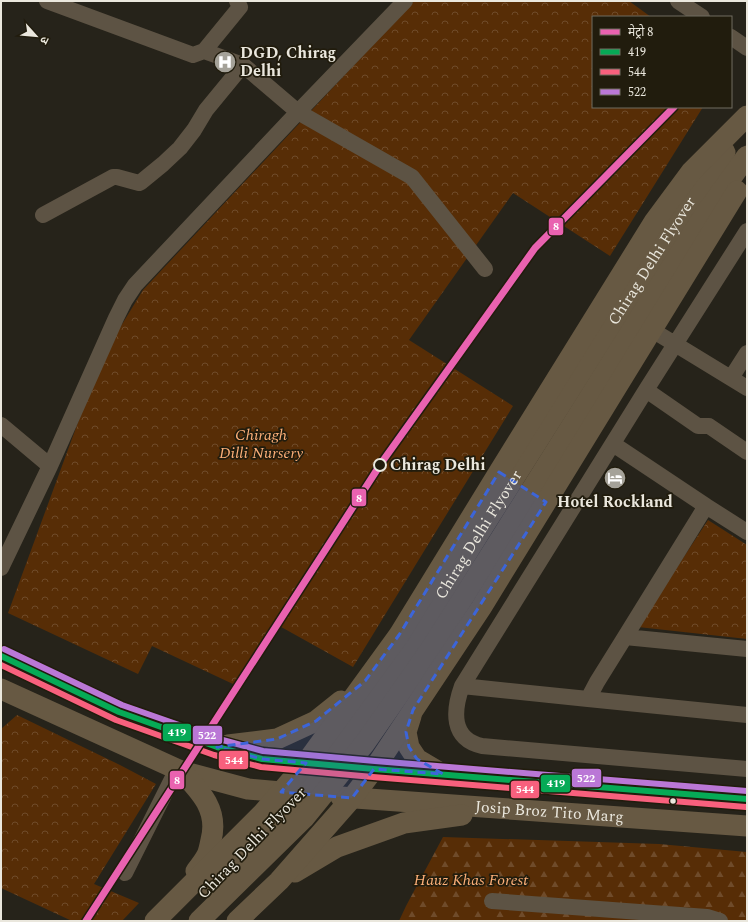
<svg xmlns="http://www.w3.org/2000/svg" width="748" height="922" viewBox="0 0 748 922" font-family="Spectral,'Noto Sans Devanagari',serif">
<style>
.forest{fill:url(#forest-firs)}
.park{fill:url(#park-crowns)}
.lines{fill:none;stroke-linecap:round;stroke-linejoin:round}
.minor{stroke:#5d5344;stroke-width:16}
.major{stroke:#675943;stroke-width:21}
.bus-1-casing{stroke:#211c0d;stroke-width:9}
.bus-2-casing{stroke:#211c0d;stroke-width:9}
.bus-3-casing{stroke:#211c0d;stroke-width:9}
.bus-1{stroke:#06aa56;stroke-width:6}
.bus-2{stroke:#f8607d;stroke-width:6}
.bus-3{stroke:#ba77d6;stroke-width:6}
.metro-1-casing{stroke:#211c0d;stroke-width:10}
.metro-1{stroke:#e962b0;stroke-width:7}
.marked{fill:#3c65d9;fill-opacity:0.2;stroke:#3c65d9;stroke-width:3;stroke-dasharray:8 5;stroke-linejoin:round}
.stop-dot{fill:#211c0d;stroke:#eae7dd;stroke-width:2}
.bus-dot{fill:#eae7dd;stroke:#211c0d;stroke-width:1.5}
.labels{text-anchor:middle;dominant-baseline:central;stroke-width:3.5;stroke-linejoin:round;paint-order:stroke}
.poi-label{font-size:16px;font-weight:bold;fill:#eae7dd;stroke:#211c0d;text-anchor:start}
.street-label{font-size:16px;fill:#eae7dd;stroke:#211c0d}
.park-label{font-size:16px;font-style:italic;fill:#fcaf78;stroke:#211c0d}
.stop-label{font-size:16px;font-weight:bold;fill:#eae7dd;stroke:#211c0d;text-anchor:start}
.line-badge{stroke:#211c0d;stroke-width:1.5}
.badge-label{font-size:11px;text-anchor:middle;font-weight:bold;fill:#fff}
</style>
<defs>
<pattern id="forest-firs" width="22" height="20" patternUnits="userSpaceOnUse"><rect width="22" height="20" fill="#572d06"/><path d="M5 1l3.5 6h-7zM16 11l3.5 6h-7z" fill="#6f4b2a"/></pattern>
<pattern id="park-crowns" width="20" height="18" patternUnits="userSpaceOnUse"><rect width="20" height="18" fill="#572d06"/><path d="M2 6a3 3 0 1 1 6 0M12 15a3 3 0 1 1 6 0" fill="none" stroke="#6f4b2a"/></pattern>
</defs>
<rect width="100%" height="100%" fill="#26231a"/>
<path class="forest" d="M443 837 659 844 747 852V921H399L406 906Z"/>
<path class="park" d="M414 1H629L651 17H593V107H703L610 256 513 193 409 340 513 406 353 667 274 623 233 684 152 646 138 674 8 613 102 357 143 290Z
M708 520 747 545V639L638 627Z
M17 715 120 765 156 784 94 884 139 903 122 921H72L1 888V729Z"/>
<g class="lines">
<path class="minor" d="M47 1 193 55 204 51 243 65 298 112 412 177 485 269
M678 1 702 17
M731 37 747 48
M204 51 240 7 237 1
M43 215 113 177H117L139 183 141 182 163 164 180 148 194 130 206 110 243 65
M747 231 646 390 462 686C453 711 451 739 482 746L747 769
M652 330 747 388
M731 378 747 353
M646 390 698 426H709L747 452
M1 425 50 466
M613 444 706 506 625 637 747 649
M706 506 747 532
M1 568 50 466 116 318 125 300 135 285 298 112 405 1
M462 686 588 699 597 682 625 637
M588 699 747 715
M125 873 177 769
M492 901 707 917 720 921"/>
<g class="major">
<path d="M1 656 119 712 217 747 262 759 316 764"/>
<path d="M1 689 181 771 248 789 292 793"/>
<path d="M411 716 406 732 409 747 417 759 439 772"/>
<path d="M228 745 277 739 316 721 341 701"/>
<path d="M363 768 747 799"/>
<path d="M181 771C200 791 219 810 211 840 210 845 209 851 207 855 204 861 200 866 196 871"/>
<path id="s1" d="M341 797 747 826"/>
<path d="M295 872 337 847 404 823 462 815"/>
<path id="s2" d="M208 888 291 807 350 732 413 640 483 527 688 204 725 152"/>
<path d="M155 921 262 814 306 763 399 635 499 472 654 222 691 172 747 116"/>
<path d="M199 921 304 818 365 743 430 650 501 538 703 217 747 156"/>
<path d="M237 921 279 881 352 798 374 769 481 608 737 191"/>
</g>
<g class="bus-1-casing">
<path id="bus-1" d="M1 656 119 712 217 747 262 759 374 769 747 799"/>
</g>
<g class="bus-2-casing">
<path id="bus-2" d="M1 665 116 720 214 755 261 767 373 777 746 807"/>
</g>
<g class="bus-3-casing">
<path id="bus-3" d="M4 649 122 705 219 739 263 751 375 761 747 791"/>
</g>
<use href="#bus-1" class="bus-1"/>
<use href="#bus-2" class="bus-2"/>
<use href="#bus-3" class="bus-3"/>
<g class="metro-1-casing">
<path id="metro-1" d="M86 921 382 462 535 248 674 107"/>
</g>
<use href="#metro-1" class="metro-1"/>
</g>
<path class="marked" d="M499 472 546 502 413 710 406 732 409 747 417 759 443 774 374 769 352 798 281 792 306 763 262 759 217 747 277 739 316 721 365 681 399 635Z"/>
<defs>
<g id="hospital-disc" transform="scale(1.15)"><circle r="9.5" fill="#a5a299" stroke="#211c0d"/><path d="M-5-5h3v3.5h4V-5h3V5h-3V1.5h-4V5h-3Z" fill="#fff"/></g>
<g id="hotel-disc" transform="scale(1.15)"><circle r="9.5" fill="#a5a299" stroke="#211c0d"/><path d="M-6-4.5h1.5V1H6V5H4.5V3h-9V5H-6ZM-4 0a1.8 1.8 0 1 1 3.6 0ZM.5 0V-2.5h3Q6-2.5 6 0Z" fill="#fff"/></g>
</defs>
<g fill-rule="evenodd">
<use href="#hospital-disc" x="225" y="62"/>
<use href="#hotel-disc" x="615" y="478"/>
</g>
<circle class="stop-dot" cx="380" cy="465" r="6"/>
<circle class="bus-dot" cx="673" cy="801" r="3.5"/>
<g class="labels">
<g class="poi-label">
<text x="240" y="53">DGD, Chirag<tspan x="240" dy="18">Delhi</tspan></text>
<text x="615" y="502" text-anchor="middle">Hotel Rockland</text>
</g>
<g class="street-label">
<text stroke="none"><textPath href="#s2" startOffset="771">Chirag Delhi Flyover</textPath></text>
<text stroke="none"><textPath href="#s2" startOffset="447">Chirag Delhi Flyover</textPath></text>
<text stroke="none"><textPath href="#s1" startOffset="209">Josip Broz Tito Marg</textPath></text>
<text transform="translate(252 843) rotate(-46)">Chirag Delhi Flyover</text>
</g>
<g class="park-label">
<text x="261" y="435">Chiragh<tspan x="261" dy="18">Dilli Nursery</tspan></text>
<text x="471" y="880">Hauz Khas Forest</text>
</g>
<g class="stop-label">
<text x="390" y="465">Chirag Delhi</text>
</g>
</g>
<g class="line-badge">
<rect x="548" y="217" width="16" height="19" rx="4" fill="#e962b0"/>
<rect x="351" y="488" width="16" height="19" rx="4" fill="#e962b0"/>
<rect x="162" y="723" width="30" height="19" rx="4" fill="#06aa56"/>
<rect x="192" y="725" width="31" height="20" rx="4" fill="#ba77d6"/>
<rect x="218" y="750" width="31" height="20" rx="4" fill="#f8607d"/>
<rect x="571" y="768" width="31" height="20" rx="4" fill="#ba77d6"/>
<rect x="169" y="770" width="16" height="20" rx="4" fill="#e962b0"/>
<rect x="540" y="774" width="31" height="19" rx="4" fill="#06aa56"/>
<rect x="510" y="780" width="30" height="19" rx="4" fill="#f8607d"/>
</g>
<g class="badge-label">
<text x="556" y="230">8</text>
<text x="359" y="502">8</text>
<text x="177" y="736">419</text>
<text x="207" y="739">522</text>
<text x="234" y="764">544</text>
<text x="586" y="782">522</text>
<text x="177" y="784">8</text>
<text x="556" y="787">419</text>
<text x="525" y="793">544</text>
</g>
<rect width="748" height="922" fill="none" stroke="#eae7dd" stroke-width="4"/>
<rect x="592" y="16" width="140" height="92" fill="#211c0d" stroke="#716d60"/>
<rect x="600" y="29" width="20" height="6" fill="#e962b0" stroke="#716d60"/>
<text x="628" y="36" font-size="12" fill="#eae7dd">मेट्रो 8</text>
<rect x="600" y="49" width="20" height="6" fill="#06aa56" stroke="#716d60"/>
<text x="628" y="56" font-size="12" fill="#eae7dd">419</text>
<rect x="600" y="69" width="20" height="6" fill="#f8607d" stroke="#716d60"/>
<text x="628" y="76" font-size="12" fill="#eae7dd">544</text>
<rect x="600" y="89" width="20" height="6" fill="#ba77d6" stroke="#716d60"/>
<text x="628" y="96" font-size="12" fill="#eae7dd">522</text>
<g transform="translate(36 36) rotate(117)" stroke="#211c0d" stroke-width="3" paint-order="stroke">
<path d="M0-3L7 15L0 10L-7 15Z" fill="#eae7dd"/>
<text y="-6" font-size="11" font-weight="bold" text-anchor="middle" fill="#eae7dd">उ</text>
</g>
</svg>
